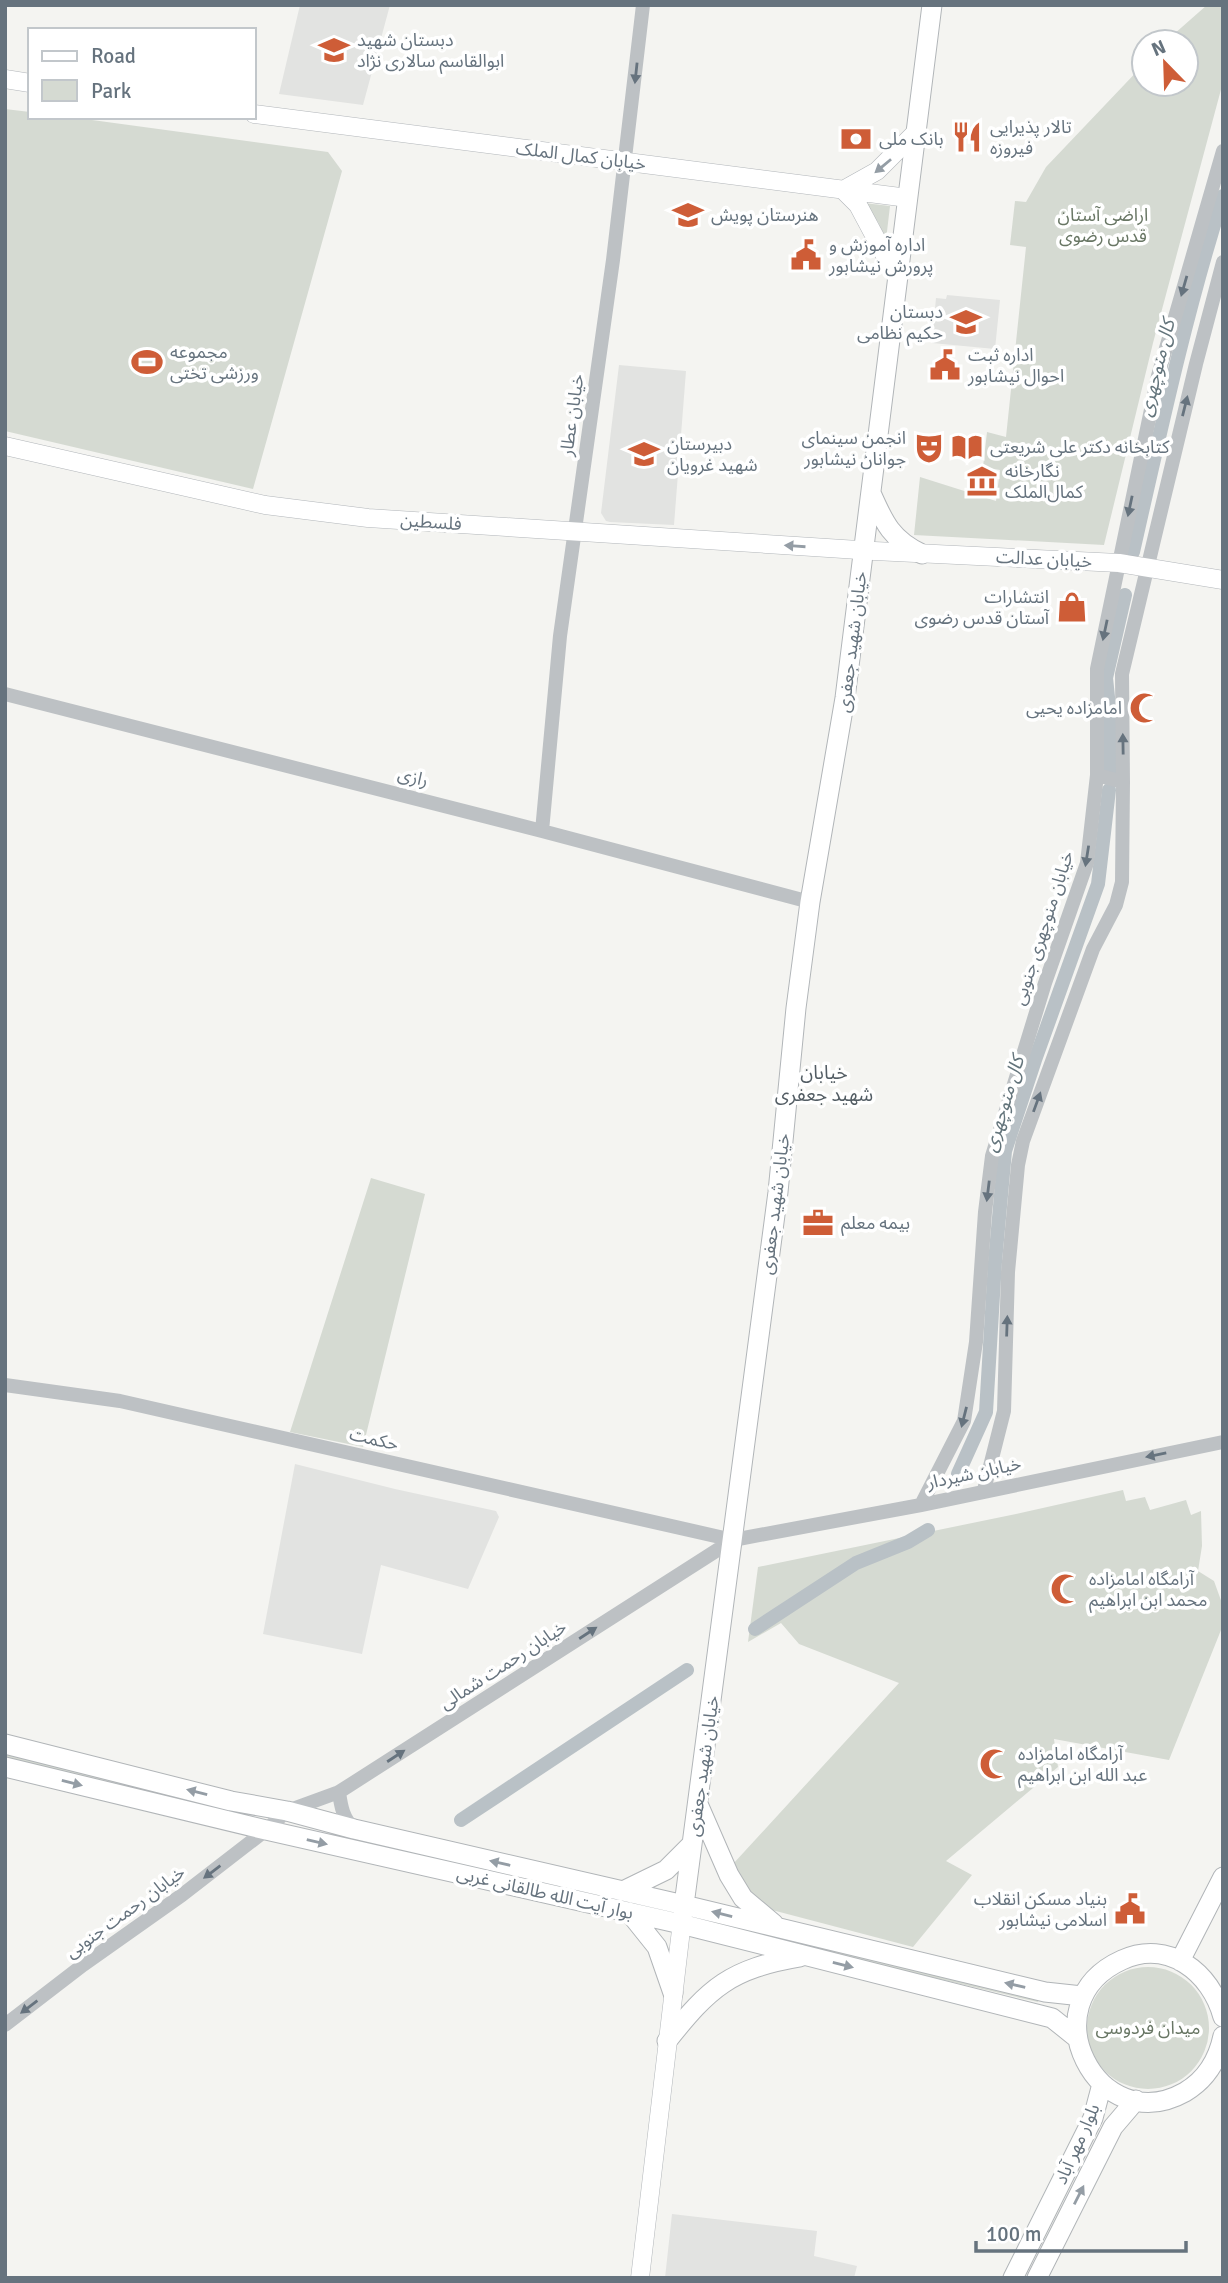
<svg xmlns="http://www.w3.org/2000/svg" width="1228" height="2283" viewBox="0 0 1228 2283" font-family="Signika,'Noto Sans Arabic',sans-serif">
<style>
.built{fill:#e2e3e1}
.green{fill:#d5dad2}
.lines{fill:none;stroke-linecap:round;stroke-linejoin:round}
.canal{stroke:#b9c1c6;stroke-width:14}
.secondary-casing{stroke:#b2b6ba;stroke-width:19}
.primary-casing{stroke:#b1b5b8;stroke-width:21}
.tertiary{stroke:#bdc1c4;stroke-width:14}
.secondary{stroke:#fff;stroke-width:18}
.primary{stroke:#fff;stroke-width:19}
.oneway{fill:#66737e}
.oneway2{fill:#949da5}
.labels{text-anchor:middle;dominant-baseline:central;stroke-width:7;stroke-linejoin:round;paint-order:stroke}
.poi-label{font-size:18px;fill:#66737e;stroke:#fff;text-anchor:start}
.street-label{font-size:18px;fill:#66737e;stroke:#fff}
.park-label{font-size:18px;fill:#687664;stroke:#fff}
.water-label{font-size:19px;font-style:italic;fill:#63747b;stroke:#fff}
.neighbourhood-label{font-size:19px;fill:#535d64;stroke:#fff}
</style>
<rect width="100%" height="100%" fill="#f4f4f1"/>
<path class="built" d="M300 5H390L363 105 279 94Z
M947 295 1000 300 995 349 932 343 936 298 946 299Z
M619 365 686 371 674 525 610 522 606 521 601 513Z
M295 1464 395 1489 496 1511 499 1517 468 1589 381 1565 362 1654 263 1634Z
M672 2214 817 2231 814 2256 857 2266 854 2278H665Z"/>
<path class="green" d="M1207 5H1223V82L1153 343 1104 545 914 535 920 477 996 501 1000 470 983 467 987 432 1006 437 1026 247 1010 245 1015 201 1026 202 1046 167 1144 64V84H1186V42H1165Z
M5 109 30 112V117H70L328 152 342 171 253 489 5 431Z
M864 203 890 206 886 240 878 222Z
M371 1178 425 1194 363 1447 290 1432Z
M1123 1490 1126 1501 1145 1497 1150 1510 1186 1500 1191 1515 1201 1511 1202 1546 1198 1571 1214 1581 1223 1606V1625L1169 1760 1054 1739 1058 1767 946 1861 972 1875 913 1947 772 1910 755 1902 733 1864 899 1683 799 1644 781 1623 748 1642 758 1567 1016 1514Z
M5 1753 236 1809V1815L5 1759Z
M715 1922 1039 1998 1038 2002 716 1927Z
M1087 2028a61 61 0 1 1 122 0a61 61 0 1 1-122 0Z"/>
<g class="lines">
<path class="canal" d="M1133 552C1160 433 1186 312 1223 196
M1110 770V716L1106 678 1125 595
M958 1474 986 1412 995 1262 1005 1151 1035 1060 1098 884 1109 790
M755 1629 856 1563 908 1542 928 1530
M461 1820 687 1670"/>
<g class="secondary-casing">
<path id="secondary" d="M5 79 30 83
M254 114 908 198
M897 278 858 205 843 190 877 171 915 133
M5 446 265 505 368 518 874 551 1119 563 1223 580
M640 2278 683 1913"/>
</g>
<g class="primary-casing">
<path id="primary" d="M871 493C884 523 892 540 922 554
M5 1744 231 1801 287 1811 354 1829 684 1905 1045 1992 1082 1996
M5 1767 266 1830 681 1924 1052 2018 1077 2038
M698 1804 729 1875 743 1898 774 1924
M623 1891 666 1870 692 1844
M684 1905 778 1192 796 1008 810 902 845 698 932 5
M629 1912 657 1947 673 1993
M1180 1961 1223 1877
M1223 2017C1211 1972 1168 1939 1122 1960 1027 2003 1098 2141 1185 2092 1207 2079 1218 2060 1223 2036
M667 2041C710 1987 730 1969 800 1957
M1013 2278 1093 2118 1102 2084
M1037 2278 1113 2127 1136 2100"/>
</g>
<path class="tertiary" d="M5 694 542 831 810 902
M1097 775 1123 782
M542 831 560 636 613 260 643 5
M5 1385 120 1401 733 1540
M984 1490 1004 1411 1008 1272 1018 1165 1023 1141 1093 949 1116 905 1122 882 1123 782 1122 674 1196 364 1223 262
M921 1505 964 1421 976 1342 985 1212 992 1156 1045 983 1087 863 1097 775V669L1158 376 1223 151
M339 1792C341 1807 343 1818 354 1829
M5 2025 83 1965 182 1895 266 1830 287 1811 339 1792 733 1540 921 1505 1223 1442"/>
<use href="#secondary" class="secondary"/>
<use href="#primary" class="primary"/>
</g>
<defs><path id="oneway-solid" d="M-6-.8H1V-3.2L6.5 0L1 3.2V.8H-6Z" transform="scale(1.75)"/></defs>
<g class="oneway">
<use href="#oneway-solid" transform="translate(636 73) rotate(96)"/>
<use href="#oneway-solid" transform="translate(1184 286) rotate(106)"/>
<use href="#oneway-solid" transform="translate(1185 406) rotate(-76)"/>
<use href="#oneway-solid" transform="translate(1130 506) rotate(102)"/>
<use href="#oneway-solid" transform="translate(1105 630) rotate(102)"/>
<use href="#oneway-solid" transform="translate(1123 744) rotate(-91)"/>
<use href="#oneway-solid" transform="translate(1087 856) rotate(99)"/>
<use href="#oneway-solid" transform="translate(1037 1102) rotate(-70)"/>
<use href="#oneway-solid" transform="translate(988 1191) rotate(97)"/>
<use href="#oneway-solid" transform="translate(1007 1326) rotate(-88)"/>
<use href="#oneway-solid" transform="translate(964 1417) rotate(104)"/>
<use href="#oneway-solid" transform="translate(1156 1455) rotate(168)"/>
<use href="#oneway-solid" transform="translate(588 1633) rotate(-33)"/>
<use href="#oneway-solid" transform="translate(396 1756) rotate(-33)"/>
<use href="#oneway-solid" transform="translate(212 1872) rotate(143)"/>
<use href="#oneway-solid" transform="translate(29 2007) rotate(143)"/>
</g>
<g class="oneway2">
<use href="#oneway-solid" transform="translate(883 166) rotate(140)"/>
<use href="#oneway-solid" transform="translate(795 546) rotate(-176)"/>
<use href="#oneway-solid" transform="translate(72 1783) rotate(14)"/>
<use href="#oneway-solid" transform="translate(197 1792) rotate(-166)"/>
<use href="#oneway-solid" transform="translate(317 1842) rotate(13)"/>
<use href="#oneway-solid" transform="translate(500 1863) rotate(-167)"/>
<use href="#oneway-solid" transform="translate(722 1914) rotate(-166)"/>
<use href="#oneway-solid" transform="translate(843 1965) rotate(14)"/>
<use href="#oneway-solid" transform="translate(1015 1985) rotate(-167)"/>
<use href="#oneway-solid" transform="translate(1079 2195) rotate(-63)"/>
</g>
<defs>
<g id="school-bare" transform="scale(2.415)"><path d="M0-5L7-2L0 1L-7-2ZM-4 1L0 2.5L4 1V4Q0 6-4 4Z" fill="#ce5d37" stroke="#fff" stroke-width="2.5" paint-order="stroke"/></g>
<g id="restaurant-bare" transform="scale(2.415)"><path d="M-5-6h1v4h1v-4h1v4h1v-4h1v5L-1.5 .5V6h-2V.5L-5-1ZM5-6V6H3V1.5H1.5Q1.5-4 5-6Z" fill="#ce5d37" stroke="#fff" stroke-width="2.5" paint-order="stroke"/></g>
<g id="bank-bare" transform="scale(2.415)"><path d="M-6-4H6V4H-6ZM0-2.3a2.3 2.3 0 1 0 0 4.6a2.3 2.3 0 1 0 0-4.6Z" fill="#ce5d37" stroke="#fff" stroke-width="2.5" paint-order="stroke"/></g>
<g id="civic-bare" transform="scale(2.415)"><path d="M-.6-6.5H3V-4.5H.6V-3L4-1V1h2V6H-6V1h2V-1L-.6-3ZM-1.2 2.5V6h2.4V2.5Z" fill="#ce5d37" stroke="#fff" stroke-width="2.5" paint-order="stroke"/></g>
<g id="stadium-bare" transform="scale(2.415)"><path d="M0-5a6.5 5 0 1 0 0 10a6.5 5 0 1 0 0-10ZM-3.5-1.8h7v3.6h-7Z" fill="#ce5d37" stroke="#fff" stroke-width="2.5" paint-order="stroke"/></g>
<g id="library-bare" transform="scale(2.415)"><path d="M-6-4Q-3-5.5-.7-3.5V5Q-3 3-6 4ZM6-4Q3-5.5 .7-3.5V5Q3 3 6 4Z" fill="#ce5d37" stroke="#fff" stroke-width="2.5" paint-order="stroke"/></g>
<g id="theatre-bare" transform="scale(2.415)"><path d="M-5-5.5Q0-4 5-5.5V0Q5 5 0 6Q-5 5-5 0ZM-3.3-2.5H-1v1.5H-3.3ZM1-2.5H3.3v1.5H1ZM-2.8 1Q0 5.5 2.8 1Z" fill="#ce5d37" stroke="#fff" stroke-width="2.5" paint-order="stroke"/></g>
<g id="museum-bare" transform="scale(2.415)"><path d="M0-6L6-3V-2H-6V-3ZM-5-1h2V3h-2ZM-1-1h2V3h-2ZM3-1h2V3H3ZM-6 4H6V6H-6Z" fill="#ce5d37" stroke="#fff" stroke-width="2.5" paint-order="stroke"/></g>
<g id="shop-bare" transform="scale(2.415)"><path d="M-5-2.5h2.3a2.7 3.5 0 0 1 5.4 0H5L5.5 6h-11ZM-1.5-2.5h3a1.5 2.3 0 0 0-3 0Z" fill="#ce5d37" stroke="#fff" stroke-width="2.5" paint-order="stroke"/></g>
<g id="mosque-bare" transform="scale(2.415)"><path d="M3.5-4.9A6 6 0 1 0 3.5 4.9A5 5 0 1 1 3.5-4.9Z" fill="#ce5d37" stroke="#fff" stroke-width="2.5" paint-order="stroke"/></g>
<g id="office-bare" transform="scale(2.415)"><path d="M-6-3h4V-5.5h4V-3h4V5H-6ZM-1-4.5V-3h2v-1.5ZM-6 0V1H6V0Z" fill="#ce5d37" stroke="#fff" stroke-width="2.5" paint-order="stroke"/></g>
</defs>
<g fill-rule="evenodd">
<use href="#school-bare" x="334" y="50"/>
<use href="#restaurant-bare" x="967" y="137"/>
<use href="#bank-bare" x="856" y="139"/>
<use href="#school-bare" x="688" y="215"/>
<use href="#civic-bare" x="806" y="255"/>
<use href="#school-bare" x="966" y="322"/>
<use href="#stadium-bare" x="147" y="362"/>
<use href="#civic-bare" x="945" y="365"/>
<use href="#library-bare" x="967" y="447"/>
<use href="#theatre-bare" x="929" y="448"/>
<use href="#school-bare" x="644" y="454"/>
<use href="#museum-bare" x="982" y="481"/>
<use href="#shop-bare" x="1072" y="607"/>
<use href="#mosque-bare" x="1145" y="708"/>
<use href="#office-bare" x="818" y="1223"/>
<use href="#mosque-bare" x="1066" y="1589"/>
<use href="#mosque-bare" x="995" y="1764"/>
<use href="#civic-bare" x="1130" y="1909"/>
</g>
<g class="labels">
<g class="poi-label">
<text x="357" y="40">دبستان شهید<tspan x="357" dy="21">ابوالقاسم سالاری نژاد</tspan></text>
<text x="990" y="127">تالار پذیرایی<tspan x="990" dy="21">فیروزه</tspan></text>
<text x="879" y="139">بانک ملی</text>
<text x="711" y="215">هنرستان پویش</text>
<text x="829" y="245">اداره آموزش و<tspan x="829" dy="21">پرورش نیشابور</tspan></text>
<text x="943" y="312" text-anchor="end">دبستان<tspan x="943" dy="21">حکیم نظامی</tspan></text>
<text x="170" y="352">مجموعه<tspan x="170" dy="21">ورزشی تختی</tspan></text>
<text x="968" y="355">اداره ثبت<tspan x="968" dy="21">احوال نیشابور</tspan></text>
<text x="906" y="438" text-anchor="end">انجمن سینمای<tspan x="906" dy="21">جوانان نیشابور</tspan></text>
<text x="667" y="444">دبیرستان<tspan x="667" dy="21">شهید غرویان</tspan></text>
<text x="990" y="447">کتابخانه دکتر علی شریعتی</text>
<text x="1005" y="471">نگارخانه<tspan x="1005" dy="21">کمال‌الملک</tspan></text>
<text x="1049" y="597" text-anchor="end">انتشارات<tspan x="1049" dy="21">آستان قدس رضوی</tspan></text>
<text x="1122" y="708" text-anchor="end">امامزاده یحیی</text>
<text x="841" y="1223">بیمه معلم</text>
<text x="1089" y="1579">آرامگاه امامزاده<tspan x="1089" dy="21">محمد ابن ابراهیم</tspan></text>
<text x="1018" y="1754">آرامگاه امامزاده<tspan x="1018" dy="21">عبد الله ابن ابراهیم</tspan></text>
<text x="1107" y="1899" text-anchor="end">بنیاد مسکن انقلاب<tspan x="1107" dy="21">اسلامی نیشابور</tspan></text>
</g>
<g class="street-label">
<text transform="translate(581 156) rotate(7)">خیابان کمال الملک</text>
<text transform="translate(572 415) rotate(-82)">خیابان عطار</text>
<text transform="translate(431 522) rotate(4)">فلسطین</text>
<text transform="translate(1044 559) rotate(3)">خیابان عدالت</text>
<text transform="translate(852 642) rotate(-83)">خیابان شهید جعفری</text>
<text transform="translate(413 777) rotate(14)">رازی</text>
<text transform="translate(1043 928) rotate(-72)">خیابان منوچهری جنوبی</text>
<text transform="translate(775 1204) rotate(-83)">خیابان شهید جعفری</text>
<text transform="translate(374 1439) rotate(13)">حکمت</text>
<text transform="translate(974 1473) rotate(-12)">خیابان شیردار</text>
<text transform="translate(503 1665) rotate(-33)">خیابان رحمت شمالی</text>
<text transform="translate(703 1766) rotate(-82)">خیابان شهید جعفری</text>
<text transform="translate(545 1893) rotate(13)">بوار آیت الله طالقانی غربی</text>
<text transform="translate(125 1912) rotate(-36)">خیابان رحمت جنوبی</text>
<text transform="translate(1077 2144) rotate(-66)">بلوار مهر آباد</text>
</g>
<g class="park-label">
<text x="1103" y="215">اراضی آستان<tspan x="1103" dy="21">قدس رضوی</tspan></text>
<text x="1148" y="2028">میدان فردوسی</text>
</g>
<g class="water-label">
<text transform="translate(1157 368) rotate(-76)">کال منوچهری</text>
<text transform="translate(1004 1104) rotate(-73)">کال منوچهری</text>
</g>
<g class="neighbourhood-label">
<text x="824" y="1073">خیابان<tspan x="824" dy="22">شهید جعفری</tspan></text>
</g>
</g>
<rect width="1228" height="2283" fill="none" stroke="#66737e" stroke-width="14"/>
<rect x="28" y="28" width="228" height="91" fill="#ffffff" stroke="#c2c7cb" stroke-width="2"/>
<rect x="42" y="51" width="35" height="10" fill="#ffffff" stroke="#c2c7cb" stroke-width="2"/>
<text x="91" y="63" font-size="21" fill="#66737e">Road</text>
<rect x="42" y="80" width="35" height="21" fill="#d5dad2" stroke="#c2c7cb" stroke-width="2"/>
<text x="91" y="98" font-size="21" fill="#66737e">Park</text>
<g transform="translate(1165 63) rotate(337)"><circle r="33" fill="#ffffff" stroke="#c2c7cb" stroke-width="2"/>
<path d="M0-5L12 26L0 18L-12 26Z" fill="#ce5d37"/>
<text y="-10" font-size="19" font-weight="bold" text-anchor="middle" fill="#66737e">N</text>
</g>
<path d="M976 2241v10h210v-10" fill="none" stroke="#66737e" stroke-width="3.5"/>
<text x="986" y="2241" font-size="21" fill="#66737e" stroke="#ffffff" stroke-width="5" paint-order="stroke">100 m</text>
</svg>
